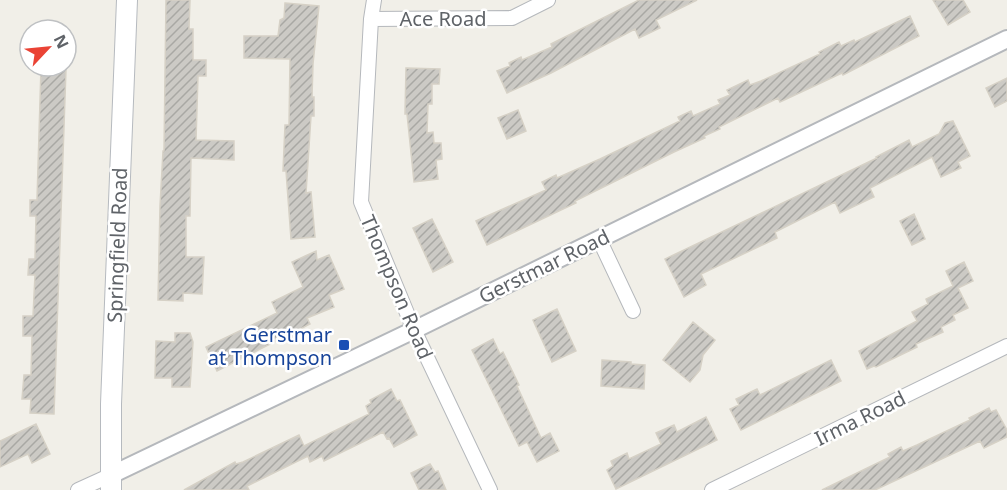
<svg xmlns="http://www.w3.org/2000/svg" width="1007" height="490" viewBox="0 0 1007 490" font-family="'Noto Sans',sans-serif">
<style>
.building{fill:url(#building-hatch);stroke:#d6d1c6;stroke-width:1.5}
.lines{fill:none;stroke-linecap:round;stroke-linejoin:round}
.minor-casing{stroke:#b5b8bc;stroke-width:16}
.tertiary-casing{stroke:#b5b8bc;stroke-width:20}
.secondary-casing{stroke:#b6babf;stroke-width:22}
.minor{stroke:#fff;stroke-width:14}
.tertiary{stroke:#fff;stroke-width:16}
.secondary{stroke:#fff;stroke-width:20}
.transit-dot{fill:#1a4fb4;stroke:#fff;stroke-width:2}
.labels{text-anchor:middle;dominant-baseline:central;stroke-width:5;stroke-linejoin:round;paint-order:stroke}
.street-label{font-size:20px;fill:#5f6368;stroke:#fff}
.transit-label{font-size:20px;fill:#164399;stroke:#fff;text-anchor:end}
</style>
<defs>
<pattern id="building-hatch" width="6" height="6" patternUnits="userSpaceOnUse" patternTransform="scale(1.5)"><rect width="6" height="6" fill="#cccac5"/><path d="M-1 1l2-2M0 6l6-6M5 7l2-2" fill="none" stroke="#a9a8a4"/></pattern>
</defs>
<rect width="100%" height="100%" fill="#f1efe8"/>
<path class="building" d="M166 0H190L189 29H193V60H206V76H198L196 140 234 141V160L191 158 190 216H186V257H204L202 294 183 293V301L158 300 160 206 163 151H164Z
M639 0H697L656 20 660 28 639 38 635 29 551 73 507 93 497 71 510 66 509 63 521 57 522 60 552 47 551 44Z
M933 0H963L970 12 948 25Z
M285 3 319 6 313 64 312 97H314V116H311L306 193 311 192 315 237 291 239 286 171H283L285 125H289L290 59 244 58V36H278L280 20 284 18Z
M910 16 919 36 843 75 842 73 780 102 778 98 719 127 720 129 704 136 705 138 674 152 575 201 576 203 487 245 476 221 546 190 542 182 556 175 557 178 600 159 680 121 678 117 691 111 693 116 720 104 718 100 730 95 727 90 748 80 750 85 761 81 820 54 819 52 839 42 841 46 854 40 855 42Z
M41 68 66 69 54 414 30 413 31 399H22L24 375H31L32 336H23V316H33L35 275H28L29 259H35L36 216H30V200H37Z
M406 68 440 69 439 84H432V104H428L427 133 433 132 434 143H441L442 159 436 160 438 179 414 182 407 114H405Z
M1007 78V101L995 107 986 88Z
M518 110 526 131 507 139 498 118Z
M953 121 970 156 958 162 961 168 941 177 932 157 870 188 874 197 840 213 835 202 775 232 777 238 701 274 706 285 684 297 665 259 877 158 876 157 909 140 912 147 939 134 945 123Z
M914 214 925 239 912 245 900 221Z
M432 219 453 262 433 272 413 228Z
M316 251 317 260 329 255 344 289 329 295 334 307 307 318 310 324 300 329 302 333 282 342 280 339 217 371 206 347 277 313 272 302 303 287 292 262Z
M964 262 973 281 958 288 968 308 953 315 955 320 941 327 943 332 916 344 917 347 876 367 874 366 867 369 859 351 917 321 912 312 928 304 926 299 953 286 946 271Z
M557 309 576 351 552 362 533 320Z
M693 322 715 340 703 355 700 370 690 382 663 360Z
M175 333H190L193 342 190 387H172V378H155L156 341 175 342Z
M493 339 500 354 503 352 519 385 517 386 541 438 550 433 559 451 537 462 527 442 519 446 472 350Z
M602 360 631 362V364L645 365 644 389 601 386Z
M831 360 841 381 741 430 730 409 739 405 736 399 757 389 760 395Z
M391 389 397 401 400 400 417 435 394 447 389 438 387 439 383 432 324 461 322 456 310 462 308 456 247 486 249 490H184L235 462 236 464 243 462 299 435 304 446 369 414 366 406 371 403 370 400Z
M989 408 991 412 996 410 1007 430V437L984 448 980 441 875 490H822L890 457 888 454 901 447 903 451 917 445 970 420 969 418Z
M706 417 717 440 616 489 607 470 613 466 611 461 627 453 629 459 661 444 656 433 674 425 677 432Z
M36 424 50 454 32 463 28 454 0 467V441Z
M430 464 435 472 438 471 446 490H419L411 473Z"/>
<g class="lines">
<g class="minor-casing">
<path id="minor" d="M374 0 371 19 361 202 414 330 490 490
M371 19 512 18 548 0
M599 239 633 311
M78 490 111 475
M712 490 1007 346"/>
</g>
<g class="tertiary-casing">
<path id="tertiary" d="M111 475 414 330 1007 39"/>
</g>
<g class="secondary-casing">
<path id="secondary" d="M111 490V404L127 0"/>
</g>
<use href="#minor" class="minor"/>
<use href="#tertiary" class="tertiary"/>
<use href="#secondary" class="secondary"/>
</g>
<rect class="transit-dot" x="338" y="339" width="12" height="12" rx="3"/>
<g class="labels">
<g class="street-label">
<text x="443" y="18">Ace Road</text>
<text transform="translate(117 245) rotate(-88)">Springfield Road</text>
<text transform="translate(544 266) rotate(-26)">Gerstmar Road</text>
<text transform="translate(397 287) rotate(67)">Thompson Road</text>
<text transform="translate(860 418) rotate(-26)">Irma Road</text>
</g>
<g class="transit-label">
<text x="332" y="334">Gerstmar<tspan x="332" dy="23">at Thompson</tspan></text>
</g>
</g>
<g transform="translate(48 48) rotate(64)"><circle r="28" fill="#ffffff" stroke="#bfc1c3" stroke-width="1.5"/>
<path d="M0-4.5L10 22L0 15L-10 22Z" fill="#ea4335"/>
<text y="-9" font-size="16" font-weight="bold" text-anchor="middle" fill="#5f6368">N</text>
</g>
</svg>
